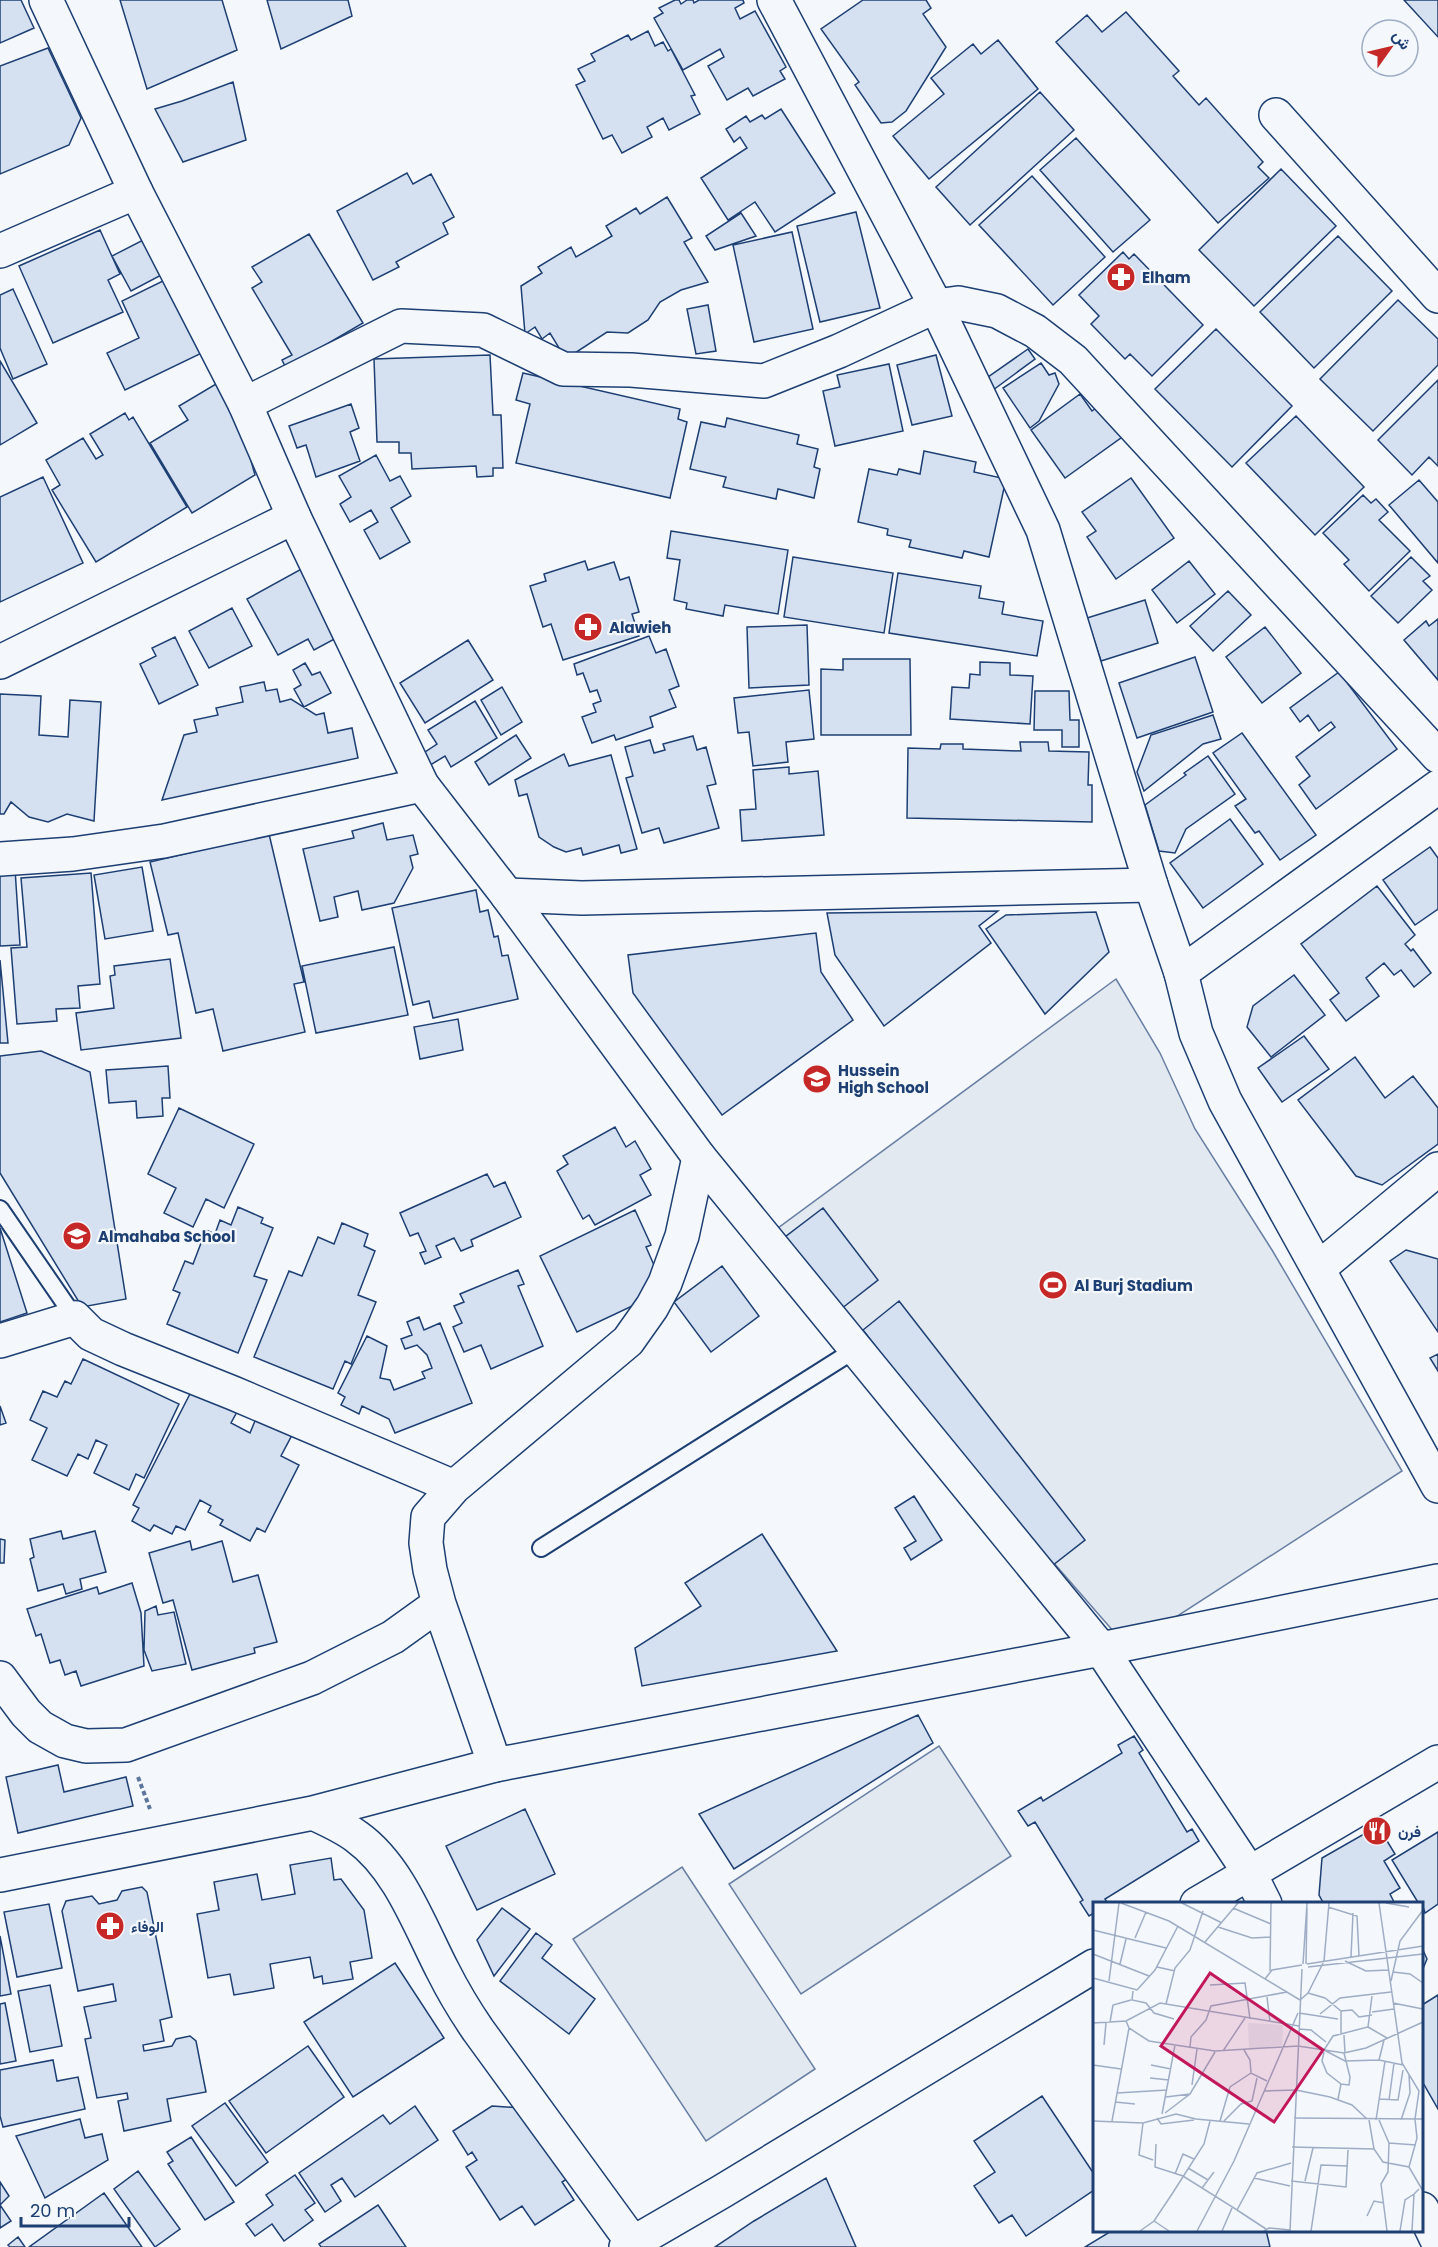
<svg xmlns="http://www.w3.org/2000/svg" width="1438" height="2247" viewBox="0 0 1438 2247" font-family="Poppins,Vazirmatn,sans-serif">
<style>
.green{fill:#e3e9f0;stroke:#687fa3;stroke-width:1.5}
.building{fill:#d5e0f0;stroke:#1d3f73;stroke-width:1.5}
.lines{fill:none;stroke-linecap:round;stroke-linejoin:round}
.service-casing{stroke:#1d3f73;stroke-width:20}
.minor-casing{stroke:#1d3f73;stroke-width:36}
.tertiary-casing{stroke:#1d3f73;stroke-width:36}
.path{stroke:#5e769c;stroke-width:4;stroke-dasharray:4.5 3;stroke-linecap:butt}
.service{stroke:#f4f7fb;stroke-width:16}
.minor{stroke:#f4f7fb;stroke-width:33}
.tertiary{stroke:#f4f7fb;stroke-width:33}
.labels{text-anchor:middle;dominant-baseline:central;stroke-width:4.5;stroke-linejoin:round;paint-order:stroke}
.poi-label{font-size:15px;font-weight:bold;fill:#1d3f73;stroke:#f4f7fb;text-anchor:start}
.inset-road{fill:none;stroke:#9eadc5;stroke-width:1.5}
.view{fill:#c2185b;fill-opacity:0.15;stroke:#c2185b;stroke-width:3}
.inset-edge{fill:none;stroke:#1d3f73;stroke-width:3}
</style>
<rect width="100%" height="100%" fill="#f4f7fb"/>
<path class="green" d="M1116 979 1160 1053 1195 1129 1272 1250 1402 1471 1128 1648 841 1319 774 1231Z
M939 1746 1011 1856 801 1994 729 1884Z
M682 1867 815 2069 706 2141 573 1939Z"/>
<path class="building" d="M0 0H21L34 28 0 43Z
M120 0H222L237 50 147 89Z
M267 0H348L352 16 281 49Z
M675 0H679L681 4 687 0H693L694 3 699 0H743L744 3 735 8 740 19 755 11 786 67 780 71 785 79 753 96 748 88 727 100 708 66 724 57 720 49 683 70 654 18 663 13 659 8Z
M863 0H926L931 8 923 14 946 47 906 111 892 122 881 123 855 85 859 82 821 29Z
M1404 0H1438V37Z
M1126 12 1179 71 1173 76 1199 105 1206 98 1263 162 1258 167 1269 178 1218 223 1056 42 1087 15 1102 32Z
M648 31 655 46 663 42 668 51 671 49 695 95 691 96 700 114 669 130 663 118 647 127 652 137 622 153 612 135 603 139 576 85 585 81 578 69 595 61 591 54 628 35 631 40Z
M998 40 1038 89 929 179 893 136 944 94 931 78 973 44 981 54Z
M48 48 81 118 69 145 0 174V66Z
M233 82 246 140 183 162 155 109 182 101Z
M1040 92 1074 130 970 225 936 187Z
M781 109 835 193 775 232 755 202 728 220 701 178 747 148 740 137 734 142 726 129 746 116 750 122 762 115 765 119Z
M1076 138 1150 220 1113 252 1040 170Z
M1281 169 1336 226 1254 306 1199 250Z
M407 173 413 184 431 174 454 217 443 223 448 234 396 262 399 267 373 280 337 211Z
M1032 176 1105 257 1053 305 979 225Z
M667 197 692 238 684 242 708 282 681 290 660 302 648 320 628 333 607 332 575 353H562L550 333 542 339 535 327 525 334 521 286 542 273 538 267 571 247 576 257 612 236 606 226 636 208 640 214Z
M856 212 880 308 820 322 797 226Z
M741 213 756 236 715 250 706 236Z
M100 230 120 274 108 280 123 312 53 343 19 266Z
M792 232 813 329 754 342 733 245Z
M309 234 363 323 286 368 282 360 292 355 252 288 262 282 252 267Z
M151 236 169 271 131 291 112 256Z
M1338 236 1392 291 1314 368 1260 312Z
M1123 252 1129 259 1134 254 1203 325 1152 376 1130 354 1125 359 1091 324 1099 316 1079 295Z
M171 277 206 351 125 390 107 353 139 338 122 301Z
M13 289 47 364 13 379 0 348V295Z
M1398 300 1438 339V365L1373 431 1320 379Z
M708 305 716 351 696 354 687 309Z
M1216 329 1292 406 1232 467 1155 389Z
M1028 349 1035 359 989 393 981 382Z
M490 355 493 415H501L503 468H493V476L477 477 476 466 412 469 411 453H399V442H377L374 359Z
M936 355 952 416 912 425 897 365Z
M0 361 37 423 0 445Z
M1041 363 1049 375 1055 373 1059 384 1039 421 1030 428 1003 388Z
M889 364 903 431 835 446 823 391 840 387 837 375Z
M523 373 680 409 678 419 687 422 670 498 516 463 530 404 516 400Z
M1438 380V466L1429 457 1412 475 1378 440Z
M221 381 235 403 255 475 192 513 150 443 188 420 179 406Z
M1080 394 1092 411 1103 403 1125 435 1065 478 1031 430Z
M351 404 359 428 350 432 360 461 316 477 306 445 297 448 289 426Z
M125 413 129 420 133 417 187 507 96 562 52 490 60 485 46 460 83 438 96 459 103 455 90 434Z
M1296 416 1364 487 1315 535 1246 463Z
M727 418 799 435 797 444 818 449 814 467 820 469 814 498 778 489 776 499 723 487 726 477 690 469 701 422 725 427Z
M924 451 976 462 974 472 1006 479 989 557 964 551 962 558 909 547 911 540 887 535 888 529 858 522 869 469 897 475 899 469 920 474Z
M376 455 390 481 400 476 411 496 391 508 410 542 380 559 364 530 378 522 371 510 350 522 340 504 351 497 339 476Z
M43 477 83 563 0 602V497Z
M1131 478 1174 538 1116 579 1087 537 1096 531 1082 512Z
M1419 480 1438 502V563L1389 505Z
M1363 495 1371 503 1376 499 1388 512 1379 520 1410 551 1369 591 1344 564 1349 560 1323 533Z
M671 531 788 550 778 614 725 605 723 616 686 609 687 603 674 600 680 560 667 558Z
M793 557 893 573 884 633 784 617Z
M1411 557 1430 576 1423 581 1432 590 1398 623 1371 596Z
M585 561 588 570 614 562 620 580 629 577 639 612 632 614 639 636 563 660 551 624 543 627 530 586 546 581 544 574Z
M1189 561 1215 594 1177 623 1152 590Z
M305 567 342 635 314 650 308 639 278 655 247 599Z
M898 573 981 586 979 598 1004 602 1002 614 1043 621 1037 656 889 633Z
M1228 591 1251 615 1213 651 1190 626Z
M1145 600 1158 643 1101 661 1087 618Z
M232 608 252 646 209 668 189 631Z
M1438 619V680L1404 640 1426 621 1429 626Z
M807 625 809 685 749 688 747 627Z
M1265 627 1301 673 1262 703 1226 657Z
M649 636 656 653 666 649 679 686 669 690 676 707 650 717 653 727 616 740 614 735 592 743 582 717 596 712 593 704 601 701 597 690 590 692 583 673 577 675 574 664Z
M175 637 198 685 159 704 140 664 156 656 152 648Z
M468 640 493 680 425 723 400 683Z
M1195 657 1213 712 1137 738 1119 683Z
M843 659H910L911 735H821V669L843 670Z
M980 662 1010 663V675L1033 676 1030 724 950 719 952 687 969 688 970 674 980 675Z
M305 663 312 675 320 672 331 693 304 707 294 689 301 685 293 670Z
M1339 672 1397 749 1316 809 1299 785 1310 776 1296 757 1335 727 1331 722 1319 731 1308 715 1300 722 1290 708Z
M264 682 266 691 277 689 280 702 291 699 316 715 324 713 328 733 352 728 358 758 162 800 184 735 197 732 194 720 218 715 216 708 243 702 240 687Z
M502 687 522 722 501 735 481 700Z
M809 690 814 739 786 742 788 762 753 766 749 732 738 733 734 698Z
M1035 691H1069L1070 720H1079V747H1062V730H1034Z
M0 694 41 696 39 735 68 737 70 700 101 702 94 821 67 814 48 822 29 817 11 802 4 814H0Z
M475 701 497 738 451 767 445 756 427 767 419 756 437 744 428 730Z
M1213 715 1221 739 1203 744 1144 791 1137 772 1151 735Z
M1242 733 1316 835 1280 860 1259 831 1255 833 1235 806 1246 799 1213 753Z
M516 735 531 758 489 785 475 762Z
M693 736 697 750 706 747 716 784 707 786 719 828 664 843 659 828 642 833 626 778 633 776 625 747 650 740 654 753 665 750 663 744Z
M1020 742H1048L1049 751 1089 752 1088 785H1092V822L907 818 908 748 940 749 941 744H963V749L1021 751Z
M564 754 569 766 611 755 637 849 621 853 619 845 583 855 581 848 566 852 554 847 539 837 527 794 519 796 515 780Z
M1208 756 1235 794 1186 829 1175 853 1159 851 1145 805 1186 775 1184 773Z
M789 767V774L818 771 824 835 742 841 740 810 756 809 753 770Z
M1230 819 1263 864 1203 908 1170 863Z
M383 823 387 840 413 835 418 854 410 856 413 868 394 903 362 910 358 891 334 897 338 917 320 921 303 849 354 838 352 831Z
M269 834 304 982 294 984 305 1032 223 1051 213 1009 196 1013 178 933 168 935 150 862Z
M1430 847 1438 858V909L1415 925 1383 880Z
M142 867 153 931 105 939 94 875Z
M15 869 20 945 0 946V870Z
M91 873 100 984 78 986 80 1008 56 1009 57 1021 17 1024 11 948 27 947 21 878Z
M1377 886 1415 935 1405 944 1411 951 1413 949 1431 973 1414 987 1401 970 1394 975 1384 963 1366 978 1379 996 1346 1021 1330 1000 1339 993 1301 944Z
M476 890 480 912 488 910 494 937 498 936 502 956 508 955 518 999 433 1018 429 1001 413 1005 392 908Z
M998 911 979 926 991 943 884 1026 835 955 827 913Z
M1096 912 1109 952 1045 1014 986 929 1006 915Z
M816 933 821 972 853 1020 722 1115 633 993 628 955Z
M394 947 408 1015 316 1033 302 966Z
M170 959 181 1038 81 1050 76 1013 114 1008 110 976 115 975 114 966Z
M0 960 8 1043H0Z
M1294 975 1325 1015 1271 1057 1247 1027 1253 1006Z
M458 1019 463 1050 420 1059 414 1027Z
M1304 1036 1329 1069 1282 1102 1258 1068Z
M41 1051 90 1072 126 1299 82 1307 0 1173V1056Z
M1355 1057 1385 1098 1413 1076 1438 1108V1144L1382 1185 1356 1176 1298 1100Z
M168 1066 170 1098H162L163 1116 137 1118 136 1101 109 1103 106 1070Z
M179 1108 254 1144 224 1208 206 1199 193 1227 164 1213 176 1188 148 1174Z
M615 1127 626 1147 635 1141 651 1169 640 1175 651 1195 595 1225 589 1215 583 1219 557 1171 568 1164 563 1156Z
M487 1174 494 1187 505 1182 521 1217 471 1240 473 1246 461 1251 454 1238 436 1246 441 1257 425 1264 420 1253 426 1251 418 1233 410 1236 400 1213Z
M238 1207 263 1218 261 1223 273 1228 254 1276 267 1280 238 1353 167 1324 180 1293 173 1290 185 1261 193 1264 206 1230 215 1234 220 1220 231 1225Z
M823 1208 878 1280 841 1309 785 1237Z
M635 1210 651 1245 646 1247 654 1265 645 1300 577 1332 540 1256Z
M342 1223 368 1234 364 1246 375 1251 358 1295 376 1302 351 1364 345 1361 333 1389 254 1357 289 1271 302 1276 318 1237 334 1244Z
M0 1228 27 1313 0 1322Z
M1406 1250 1438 1259V1332L1390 1261Z
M722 1266 759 1316 711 1352 674 1302Z
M518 1270 524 1284 518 1286 543 1346 491 1369 481 1345 464 1352 453 1327 462 1323 454 1306 464 1302 460 1294Z
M899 1301 1085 1540 1048 1569 863 1330Z
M419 1317 424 1330 440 1323 472 1403 395 1433 389 1419 362 1406 359 1414 341 1405 345 1397 338 1393 367 1336 387 1346 380 1378 390 1380 394 1390 425 1378 422 1372 432 1368 427 1355 417 1345 405 1349 401 1339 412 1335 407 1322Z
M1438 1354V1371L1430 1358Z
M83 1359 179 1404 144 1478 136 1474 129 1490 94 1473 107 1445 96 1440 88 1459 78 1454 67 1476 32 1460 47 1428 30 1420 43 1391 57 1397 65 1381 71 1384Z
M193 1388 238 1410 231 1423 250 1433 257 1416 292 1435 281 1456 299 1465 265 1532 257 1528 250 1541 220 1525 223 1520 208 1512 211 1506 200 1500 185 1530 176 1526 172 1534 154 1525 150 1531 132 1521 139 1508 133 1505Z
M0 1406 6 1423 0 1425Z
M914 1496 942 1540 911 1560 904 1548 916 1541 895 1508Z
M61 1531 63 1539 95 1531 106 1572 80 1579 82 1589 66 1594 63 1584 38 1591 30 1559 34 1557 30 1539Z
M762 1534 837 1651 642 1686 635 1648 701 1606 685 1583Z
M0 1539 5 1540 4 1563H0Z
M190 1541 192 1550 222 1541 233 1582 258 1575 277 1642 254 1648 255 1653 192 1670 173 1600 163 1603 149 1553Z
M132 1583 141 1613 144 1666 81 1686 76 1671 65 1675 60 1660 50 1663 41 1634 36 1636 27 1609 97 1587 99 1594Z
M156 1606 158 1615 174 1612 186 1664 152 1671 144 1650 145 1611Z
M918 1715 933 1743 734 1869 699 1814Z
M1134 1736 1143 1750 1139 1753 1187 1832 1192 1829 1199 1841 1105 1899 1108 1904H1094V1913L1089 1916 1080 1902 1083 1900 1035 1822 1028 1826 1018 1811 1041 1797 1043 1801 1122 1753 1118 1745Z
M58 1765 64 1792 126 1777 133 1806 18 1833 6 1777Z
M525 1809 555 1874 477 1910 446 1846Z
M1378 1826 1395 1854 1384 1861 1400 1888 1390 1894 1395 1904H1324L1319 1895 1322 1858Z
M1438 1832V1904L1425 1913 1422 1904H1419L1392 1860Z
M331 1858 334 1880 341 1879 364 1910 372 1958 350 1962 353 1979 323 1984 322 1976 314 1978 310 1957 270 1964 274 1988 234 1995 230 1974 208 1978 197 1914 219 1910 214 1882 257 1874 262 1900 295 1894 290 1865Z
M142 1887 147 1892 172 2017 160 2020 164 2041 143 2045 144 2051 172 2046 176 2039 190 2036 196 2041 206 2092 167 2099 171 2121 124 2131 118 2101 128 2099 127 2093 97 2098 85 2039 91 2038 84 2007 116 2001 113 1984 78 1991 62 1911 66 1901 92 1896 99 1904 117 1900 122 1891Z
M49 1904 62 1968 17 1977 4 1912Z
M502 1908 530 1929 494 1976 477 1940Z
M536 1933 552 1945 542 1958 595 1999 569 2034 500 1981Z
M0 1936 11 1994 0 1996Z
M1422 1948 1427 1959 1422 1971Z
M395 1963 444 2038 353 2097 304 2022Z
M50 1985 62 2046 30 2052 18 1991Z
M1438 1995V2109L1422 2081V2005Z
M5 2003 16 2061 0 2064V2004Z
M308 2046 344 2097 266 2153 229 2101Z
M53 2060 57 2081 78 2077 85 2109 3 2127 0 2116V2070Z
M1042 2096 1094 2174V2190L1026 2236 1012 2215 999 2223 974 2186 995 2172 974 2141Z
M225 2103 268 2162 236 2186 192 2126Z
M415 2106 438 2140 355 2197 342 2178 331 2185 341 2201 325 2212 299 2173 383 2115 390 2124Z
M492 2106 521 2108 567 2179 562 2182 574 2200 535 2225 522 2206 500 2220 466 2167 477 2160 472 2152 468 2155 453 2131Z
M80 2119 85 2138 102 2134 108 2160 45 2198 16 2136Z
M191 2137 234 2202 205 2220 168 2164 173 2161 167 2152Z
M138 2171 180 2229 155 2247 114 2189Z
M295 2175 315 2203 305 2210 313 2220 284 2241 272 2224 255 2236 246 2224 273 2205 266 2195Z
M826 2178 856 2247H715L754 2221Z
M0 2182 9 2196 0 2205 11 2221 0 2228Z
M104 2193 142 2247H29Z
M378 2205 406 2247H321L319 2244Z
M1113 2230H1266L1270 2247H1085Z
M18 2237 25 2247H10L8 2245Z"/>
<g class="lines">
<g class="service-casing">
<path id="service" d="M0 1209 75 1318
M541 1548 856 1349"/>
</g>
<g class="minor-casing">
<path id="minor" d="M1276 115 1438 296
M0 251 136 192
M245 404 401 326 483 330 563 369 631 370 764 381 839 351 936 306 958 303 997 311 1035 331 1073 360 1438 756
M0 662 294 517
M0 859 73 854 164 841 422 785
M507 895 582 898 1151 885
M1181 973 1438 787
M1319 1268 1438 1169
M0 1341 75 1318 91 1334 123 1349 233 1393 454 1487 428 1517 426 1543 430 1570 439 1604 495 1765
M454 1487 628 1341 652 1307 665 1283 682 1236 699 1157
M0 1678 26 1713 40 1727 65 1741 86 1746 126 1745 312 1678 393 1637 439 1604"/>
</g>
<g class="tertiary-casing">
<path id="tertiary" d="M46 0 136 192 245 404 294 517 422 785 507 895 699 1157 1101 1649 1249 1872 1265 1904
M774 0 936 306 1043 530 1151 885 1181 973 1196 1033 1225 1101 1438 1486
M313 1813C328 1820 344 1827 357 1837 399 1867 420 1927 443 1971 453 1991 465 2011 478 2030L633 2243
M0 1875 313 1813 495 1765 1101 1649 1438 1581
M1197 1904 1438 1762
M1422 2209 1438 2242
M626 2247 721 2192 1094 1966"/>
</g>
<path class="path" d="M138 1777 150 1809"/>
<use href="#service" class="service"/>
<use href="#minor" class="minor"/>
<use href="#tertiary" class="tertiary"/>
</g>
<defs>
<g id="pharmacy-disc" transform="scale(1.5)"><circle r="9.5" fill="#c62828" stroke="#f4f7fb"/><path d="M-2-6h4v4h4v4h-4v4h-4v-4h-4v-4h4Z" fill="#fff"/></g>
<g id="school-disc" transform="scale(1.5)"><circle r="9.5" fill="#c62828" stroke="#f4f7fb"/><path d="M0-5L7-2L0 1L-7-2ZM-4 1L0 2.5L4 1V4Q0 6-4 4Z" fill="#fff"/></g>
<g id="stadium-disc" transform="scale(1.5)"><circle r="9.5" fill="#c62828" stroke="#f4f7fb"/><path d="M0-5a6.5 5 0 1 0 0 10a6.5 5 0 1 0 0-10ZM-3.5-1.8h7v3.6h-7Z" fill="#fff"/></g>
<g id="restaurant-disc" transform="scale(1.5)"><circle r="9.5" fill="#c62828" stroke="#f4f7fb"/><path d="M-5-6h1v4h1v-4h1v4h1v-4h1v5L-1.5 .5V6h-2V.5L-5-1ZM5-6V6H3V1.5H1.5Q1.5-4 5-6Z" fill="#fff"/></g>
</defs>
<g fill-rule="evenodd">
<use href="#pharmacy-disc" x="1121" y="277"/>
<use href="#pharmacy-disc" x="588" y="627"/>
<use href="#school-disc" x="817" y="1079"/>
<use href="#school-disc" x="77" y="1236"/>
<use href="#stadium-disc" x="1053" y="1285"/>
<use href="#restaurant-disc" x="1377" y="1831"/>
<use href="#pharmacy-disc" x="110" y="1926"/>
</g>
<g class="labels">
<g class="poi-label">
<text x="1142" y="277">Elham</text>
<text x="609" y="627">Alawieh</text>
<text x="838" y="1070">Hussein<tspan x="838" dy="17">High School</tspan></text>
<text x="98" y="1236">Almahaba School</text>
<text x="1074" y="1285">Al Burj Stadium</text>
<text x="1398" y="1831">فرن</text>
<text x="131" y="1926">الوفاء</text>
</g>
</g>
<g transform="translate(1093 1902)">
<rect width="330" height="330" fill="#f4f7fb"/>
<path d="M155 121 190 123 189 143 156 147Z" fill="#e3e9f0"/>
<path class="inset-road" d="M28 1 76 19 207 98 215 91 231 59 236 1M89 1 129 21M286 1 309 161 326 189 322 217 324 236 316 265M293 1 316 5M235 5 264 14 266 54M140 6 178 22M125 25 159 36 178 35M0 28 73 46M42 36 53 10M112 40 145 1M0 52 56 74M258 55 260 11M252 59 273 69 295 68M27 62 33 37M210 62 214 1M213 62 214 6M214 62 330 44M64 65 82 69M215 65 330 52M177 69 178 1M300 70 317 72 330 81M0 76 44 88 62 68 85 24M172 77 179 68 209 63M16 79 26 1M298 79 307 39 330 8M117 83 152 81 157 117M40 89 39 98 53 101 61 111 81 117M215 91 232 96 248 109M174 95 177 120M300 101 330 107M73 102 82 66 97 48 110 9M279 110 301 107M206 111 245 117M227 112 247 96 298 90M33 119 36 126 56 139 122 149 205 144 251 151 273 146 330 120M17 120 20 103 38 98M0 121 33 119 67 101 206 124M275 125 294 136M206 127 218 128 233 140M248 132V109L259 108 266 115 279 113M251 133 252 151M11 143 13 121M97 145 98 135 113 118 118 104 194 90M151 148 157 158 158 171M231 148 240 134 275 125 279 94M231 148 252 159 286 158 310 163M130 149 152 116M231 150 229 159 234 171 248 182M286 158 291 138M0 163 28 167M58 163 78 167M57 176 76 178M99 183 104 147M172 189 203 188 237 195 259 203 274 217M24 191 74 188M73 195 97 192M245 197 248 182 256 183 257 175 251 151M286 197 305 198 310 168M296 198 301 161M22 200 42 202M72 211 97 192 122 150M69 212 82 143M64 216 68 222 101 218M201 216 330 217M276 218 281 247 290 260 316 265 330 289M283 218 292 159M286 218 296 241M308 218 317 191 316 173M0 219 50 221 83 212 103 217 156 222M19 219 36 126M127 219 137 185 158 171 174 179M131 219 148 202 159 199 164 176M50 221 46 253 60 258M63 242 62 265 90 274 144 308 164 271 198 261M199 245 281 247M95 266 115 278M82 272 90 252 101 257M161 276 197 284M198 279 253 285 255 248M212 279 220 246M109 286 121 270M144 308 173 327M274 314 281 299 291 301M61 319 76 329M47 329 61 319 79 292 111 242 117 219M104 329 141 259 205 111M129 329 139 306M171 329 176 326 197 328M197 329 209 67M218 329 228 263 255 264M294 329 288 282 295 270 296 241 323 243M307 329 312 298 321 292M319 329 321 292 326 287"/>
<path class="view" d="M117 71 230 148 181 220 68 144Z"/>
<rect width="330" height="330" class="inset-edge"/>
</g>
<g transform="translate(1390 48) rotate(56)"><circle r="28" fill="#f4f7fb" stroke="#9eadc5" stroke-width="1.5"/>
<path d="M0-4.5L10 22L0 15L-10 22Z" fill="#c62828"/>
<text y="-9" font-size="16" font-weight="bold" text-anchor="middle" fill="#1d3f73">ش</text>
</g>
<path d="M21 2217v9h108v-9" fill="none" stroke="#1d3f73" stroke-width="3"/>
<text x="30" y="2217" font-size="18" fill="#1d3f73" stroke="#f4f7fb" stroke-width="4.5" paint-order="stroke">20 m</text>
</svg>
